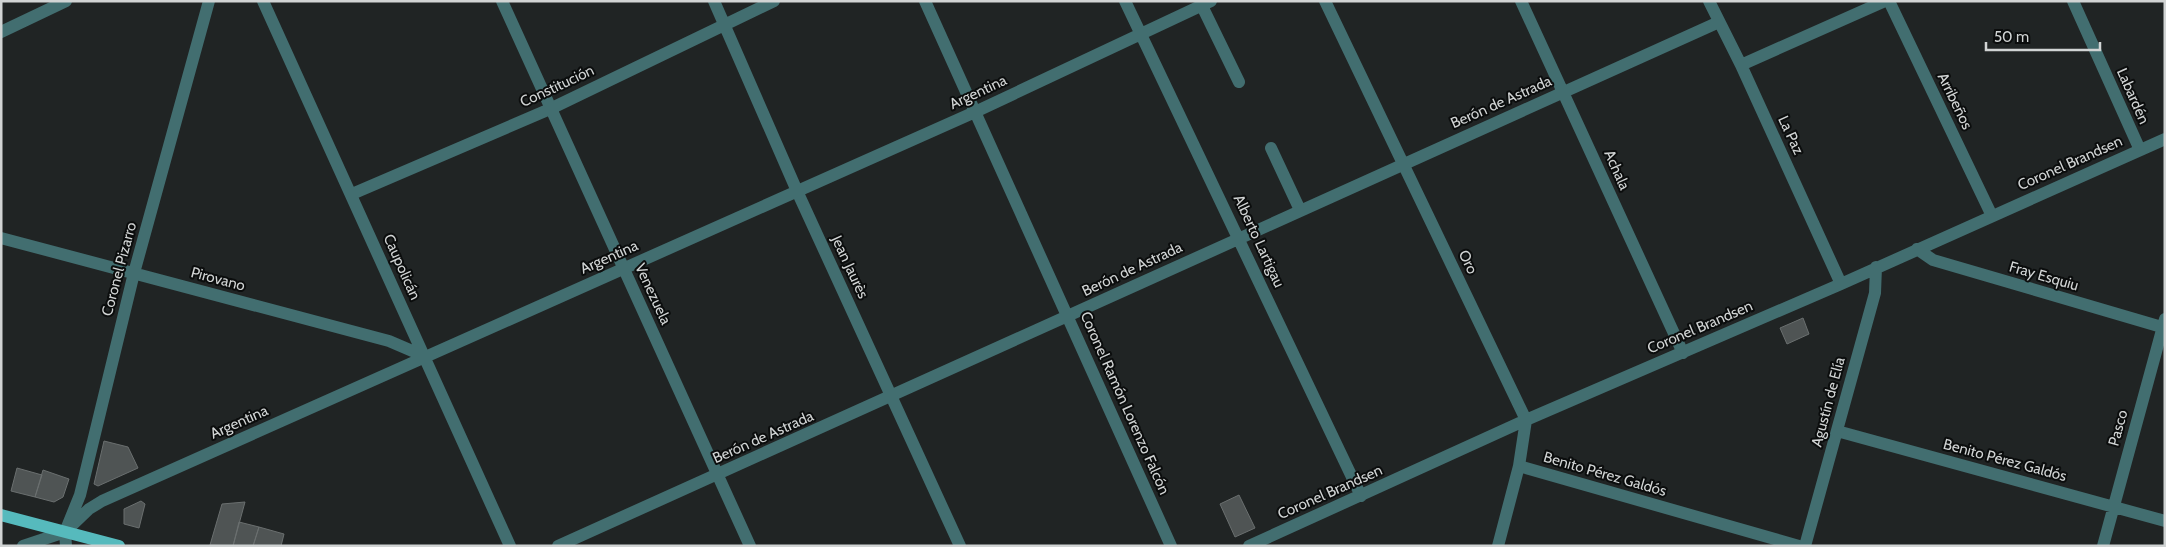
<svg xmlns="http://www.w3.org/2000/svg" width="2166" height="547" viewBox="0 0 2166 547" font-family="Cabin,sans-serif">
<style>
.building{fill:#4f5454;stroke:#6a6f6f}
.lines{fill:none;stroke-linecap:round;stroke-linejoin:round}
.minor{stroke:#426e70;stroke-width:12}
.major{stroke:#56babd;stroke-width:12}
.labels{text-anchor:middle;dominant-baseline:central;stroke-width:4;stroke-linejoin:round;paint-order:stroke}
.street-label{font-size:15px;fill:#d1d4d4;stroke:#0b0d0d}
</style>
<rect width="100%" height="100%" fill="#202424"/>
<path class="building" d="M1803 318 1809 334 1787 344 1780 328Z
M104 441 128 447 138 468 98 486 94 484Z
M17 468 42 475 35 497 11 491Z
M43 470 69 479 63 497 54 502 35 497Z
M1239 495 1255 528 1235 537 1220 504Z
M141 501 145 504 139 528 124 524V509Z
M245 502 233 546 210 545 222 504Z
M239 522 259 527 253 546H233Z
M259 527 284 534 281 546H253Z"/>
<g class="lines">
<path class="minor" d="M263 1 510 546
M502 1 750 546
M714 1 797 191 960 546
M925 1 1171 546
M1125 1 1361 496
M1325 1 1526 420 1519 466 1498 546
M1521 1 1683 353
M1709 1 1741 65 1841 284
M1889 1 1992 216
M2073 1 2140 150
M1202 6 1239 82
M1 32 66 1
M1741 65 1885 1
M1271 148 1300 210
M352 194 550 109 774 1
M1 238 389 341 424 356
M1917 249 1933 260 2165 328
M1837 431 2165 521
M1519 466 1799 546
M23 546 65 532 89 509 102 501 975 112 1211 1
M66 546 65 532 80 495 134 273 209 1
M558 546C946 374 1331 194 1719 22
M1249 546 1526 420 1841 284 2165 139
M1805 546 1875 293 1876 267
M2103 546 2165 319"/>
<path class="major" d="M1 515 119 546"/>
</g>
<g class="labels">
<g class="street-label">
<text transform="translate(557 86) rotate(-25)">Constitución</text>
<text transform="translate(978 92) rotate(-25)">Argentina</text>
<text transform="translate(2133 96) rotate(66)">Labardén</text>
<text transform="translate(1955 101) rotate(64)">Arribeños</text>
<text transform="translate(1501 102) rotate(-24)">Berón de Astrada</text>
<text transform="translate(1791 135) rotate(65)">La Paz</text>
<text transform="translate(2070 163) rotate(-24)">Coronel Brandsen</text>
<text transform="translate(1617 170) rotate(66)">Achala</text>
<text transform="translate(1259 241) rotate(65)">Alberto Lartigau</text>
<text transform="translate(609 257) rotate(-24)">Argentina</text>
<text transform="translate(1468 262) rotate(64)">Oro</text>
<text transform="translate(402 267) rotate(66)">Caupolicán</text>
<text transform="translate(850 267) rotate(65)">Jean Jaurès</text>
<text transform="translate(119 269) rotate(-75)">Coronel Pizarro</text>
<text transform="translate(1132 269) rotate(-25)">Berón de Astrada</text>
<text transform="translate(2044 276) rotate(16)">Fray Esquiu</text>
<text transform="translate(218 279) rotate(15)">Pirovano</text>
<text transform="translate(653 294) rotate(65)">Venezuela</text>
<text transform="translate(1700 327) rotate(-23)">Coronel Brandsen</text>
<text transform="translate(1828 402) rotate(-75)">Agustín de Elía</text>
<text transform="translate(1125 403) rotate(66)">Coronel Ramón Lorenzo Falcón</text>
<text transform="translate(239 422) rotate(-24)">Argentina</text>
<text transform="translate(2118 428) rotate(-75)">Pasco</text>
<text transform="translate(763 437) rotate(-24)">Berón de Astrada</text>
<text transform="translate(2005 460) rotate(15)">Benito Pérez Galdós</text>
<text transform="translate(1605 474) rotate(16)">Benito Pérez Galdós</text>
<text transform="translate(1330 492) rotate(-24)">Coronel Brandsen</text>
</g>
</g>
<rect width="2166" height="547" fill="none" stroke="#d1d4d4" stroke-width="5"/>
<path d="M1986 42v8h114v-8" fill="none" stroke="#d1d4d4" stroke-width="2.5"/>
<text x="1994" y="42" font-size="15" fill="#d1d4d4" stroke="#0b0d0d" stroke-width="4" paint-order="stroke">50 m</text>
</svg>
